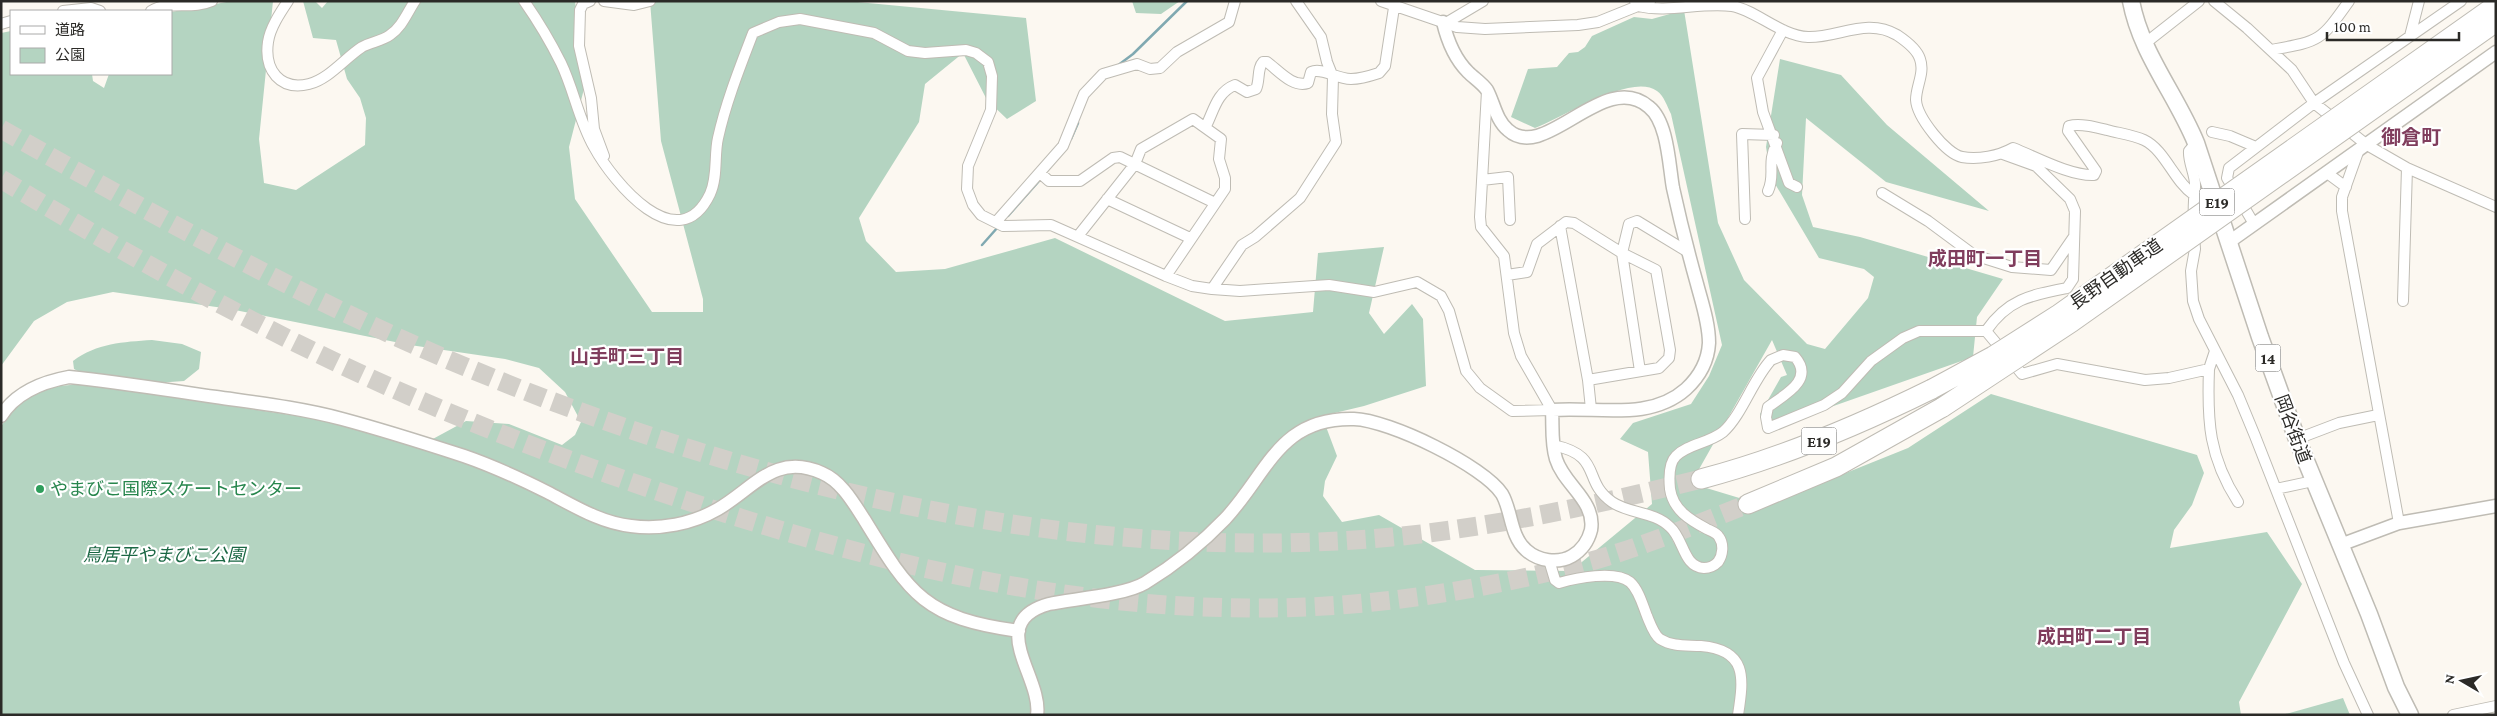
<svg xmlns="http://www.w3.org/2000/svg" width="2497" height="716" viewBox="0 0 2497 716" font-family="'Crimson Pro','Noto Sans JP',serif">
<style>
.green{fill:#b4d4c1}
.lines{fill:none;stroke-linecap:round;stroke-linejoin:round}
.stream{stroke:#80a9b1;stroke-width:2.5}
.motorway-tunnel{stroke:#d2cfc9;stroke-width:19;stroke-dasharray:19 9;stroke-linecap:butt}
.minor-casing{stroke:#bfbcb4;stroke-width:12}
.tertiary-casing{stroke:#bfbcb4;stroke-width:15}
.primary-casing{stroke:#bfbcb4;stroke-width:19}
.motorway-casing{stroke:#bfbcb4;stroke-width:21}
.minor{stroke:#fff;stroke-width:10}
.tertiary{stroke:#fff;stroke-width:12}
.primary{stroke:#fff;stroke-width:16}
.motorway{stroke:#fff;stroke-width:19}
.motorway-bridge-casing{stroke:#bfbcb4;stroke-width:21;stroke-linecap:butt}
.motorway-bridge{stroke:#fff;stroke-width:19}
.leisure-dot{fill:#2e9e5b;stroke:#fff;stroke-width:2}
.labels{text-anchor:middle;dominant-baseline:central;stroke-width:4.5;stroke-linejoin:round;paint-order:stroke}
.shield{fill:#fff;stroke:#6b6a68;stroke-width:1}
.shield-label{font-size:16px;font-weight:bold;fill:#2b2a27}
.street-label{font-size:18px;fill:#2b2a27;stroke:#fff}
.leisure-label{font-size:18px;fill:#27864d;stroke:#fff;text-anchor:start}
.park-label{font-size:18px;font-style:italic;fill:#1b6744;stroke:#fff}
.neighbourhood-label{font-size:19px;font-weight:bold;fill:#803d5d;stroke:#fff}
.quarter-label{font-size:20px;font-weight:bold;fill:#803d5d;stroke:#fff}
</style>
<rect width="100%" height="100%" fill="#fcf8f1"/>
<path class="green" d="M232 1H273L259 139 264 183 296 190 365 145 366 118 360 98 347 79 336 40 313 38 303 1H315L322 8 328 1H575L585 85 569 147 575 199 652 312H703V299L661 141 650 1H847L1026 18 1036 101 1007 119 987 100 963 53 925 84 919 122 859 218 866 241 896 272 945 269 1055 238 1225 321 1313 312 1318 253 1384 247 1369 313 1384 334 1412 304 1423 319 1426 386 1364 406 1322 416 1337 456 1325 481 1323 496 1342 522 1379 515 1475 570 1571 571 1652 504 1648 452 1620 439 1633 423 1691 404 1709 376 1722 345 1671 114C1667 106 1664 96 1657 91 1631 72 1561 119 1535 128L1511 117 1528 69 1557 67 1569 53 1578 52 1585 47 1592 36 1634 17 1652 19 1684 10 1718 223 1744 280 1807 344 1825 349 1868 298 1874 277 1864 269 1819 258 1771 177 1766 147 1780 59 1841 75 1887 125 1989 211 1886 182 1806 118 1802 195 1813 227 1860 237 2003 279 1977 317 1973 357 1765 430 1760 414 1781 377 1787 375 1772 340 1698 471 1703 487 1746 500 1751 511 1908 448 1991 394 2197 455 2204 473 2192 505 2174 530 2170 548 2267 532 2302 584 2239 702 2241 715H1V427C20 391 52 383 90 385L318 419 418 447 466 421 509 424 562 445 575 435 581 422 565 392 539 368 505 359 410 345 230 309 113 292 67 302 34 321 1 366V33L11 31V74H92L93 81 104 88 109 74H171V12Z
M1132 1H1180L1161 14 1136 13Z
M152 340 182 344 201 352 199 369 184 381 156 383 87 376 74 369 73 361C97 343 123 342 152 340Z
M2343 698 2350 715H2282Z"/>
<g class="lines">
<path class="stream" d="M1117 66 1133 54 1187 1
M1071 139 1078 123
M1008 216 1039 181
M982 245 998 227"/>
<path class="motorway-tunnel" d="M1 129C153 214 312 304 473 370 758 488 1082 566 1392 537 1496 527 1599 504 1701 479
M1 179C149 268 302 353 462 418 556 457 653 491 750 521 915 572 1087 609 1261 608 1365 608 1472 592 1573 566 1632 551 1690 527 1748 504"/>
<g class="minor-casing">
<path id="minor" d="M288 1C280 13 270 28 268 42 264 70 280 91 309 84 329 79 345 58 362 47 371 42 382 41 390 35 402 27 407 13 415 1
M524 1C538 21 550 41 561 63 574 90 579 121 594 147 613 182 678 261 710 194 718 177 714 155 718 138 726 102 740 67 753 33L779 22 800 19 874 33 908 51 925 53 966 50 976 53 988 62 992 76 991 110 968 166 967 189 973 205 981 215 1003 226 1051 225 1166 276 1192 286 1212 289 1240 291 1329 285 1374 292 1417 282 1441 296 1449 311 1466 371 1480 388 1512 411 1552 410 1521 356 1514 333 1504 256 1481 227 1480 217 1487 91
M590 1 583 4 580 10 579 46 591 98 594 129 604 156
M604 1 634 5 650 1
M1381 1 1457 27 1485 29 1578 25 1598 22 1650 1
M1635 1 1638 6C1669 13 1700 2 1732 6 1756 10 1781 36 1808 37 1838 38 1867 17 1897 35 1906 41 1917 49 1920 59 1925 73 1916 86 1916 100 1917 117 1946 154 1962 157 1978 160 1999 156 2013 148 2036 157 2070 176 2094 175L2096 171 2068 131 2069 126C2080 123 2095 127 2107 130 2118 133 2133 135 2144 140 2165 150 2174 181 2193 194
M2214 1 2247 28 2292 70 2314 103 2367 145 2407 168 2496 207
M63 11 91 8 100 11
M151 11C169 0 192 10 212 1
M1446 23 1483 1
M1 24 11 21
M1783 30 1757 78 1763 112 1789 183 1797 187
M2410 36 2419 1
M2143 45 2199 1
M2271 50C2320 41 2320 42 2349 1
M1206 126C1214 110 1217 92 1235 85L1247 92 1256 89C1260 81 1257 68 1263 62H1267C1279 71 1293 88 1308 83L1311 72C1322 67 1336 79 1351 79 1360 79 1370 76 1379 73L1385 66 1395 1
M2212 132 2230 136 2256 147
M2358 152 2342 197V211L2399 523
M1040 173 1049 181H1080L1113 158 1120 157 1215 203
M2327 173 2346 187
M1482 180 1508 177 1510 220
M1768 191C1776 174 1766 163 1777 143
M1882 193 1928 221 1974 255 2012 267 2051 270 2073 238
M1107 199 1190 238
M1745 219 1742 134 1774 135
M2194 220C2193 209 2194 198 2195 187 2196 175 2188 163 2189 151L2196 143
M996 222 1063 146 1084 94 1103 74 1137 64 1150 69 1160 68 1177 52 1229 22 1235 1
M2254 224 2227 178 2229 168 2314 103 2461 1
M1560 226 1588 380 1591 409
M2194 235 2195 249 2191 271 2193 301 2199 319 2238 395 2255 436 2344 663 2368 715
M1078 236 1135 164 1141 149 1193 119 1221 139 1219 159 1225 178V189L1166 276
M1622 253 1640 371
M1507 275 1527 272 1537 244 1566 222 1574 223 1622 253 1629 224 1637 221 1688 252
M1212 289 1242 245 1255 237 1300 198 1336 142 1332 114 1333 77 1327 62 1321 37 1296 1
M2403 301 2407 168
M1986 331C2008 299 2031 295 2067 288L2073 279 2075 211 2070 199 2036 166 2003 154
M1986 331 2022 374 2057 364 2145 380 2169 378 2209 369 2215 351
M2209 369C2207 422 2209 457 2238 502
M1588 380 1659 368 1669 358 1670 350 1656 270 1622 253
M2297 439 2339 423 2378 415
M1553 445C1604 456 1581 480 1612 502 1629 514 1654 511 1670 527 1684 539 1683 567 1704 568 1710 568 1714 566 1718 562 1723 555 1724 544 1719 537 1717 533 1711 531 1707 529 1690 520 1673 510 1670 489 1669 479 1669 463 1676 456 1688 444 1709 443 1723 432 1742 415 1753 379 1771 360L1783 355 1795 357C1815 380 1784 395 1768 407L1766 417 1768 428 1824 405 1842 393 1871 361 1903 338 1919 331H1986
M2276 489 2313 481
M1549 560 1555 580 1559 583C1576 578 1615 570 1630 582 1639 590 1643 606 1647 616 1650 623 1654 635 1660 639 1673 647 1686 645 1701 646 1747 650 1744 677 1738 715
M2453 715 2496 706"/>
</g>
<g class="tertiary-casing">
<path id="tertiary" d="M2229 242 2496 52
M1 416C16 392 42 382 69 377 118 382 167 390 216 397 258 403 301 408 342 419 383 430 424 443 464 456 493 466 521 479 547 492 574 506 601 523 631 526 660 530 692 524 718 509 753 489 775 452 822 473 841 481 853 502 864 519 911 596 925 618 1019 631
M2340 545 2399 523 2496 506
M1037 715C1043 678 984 622 1049 604 1073 599 1125 595 1145 583 1173 566 1202 543 1225 519 1268 473 1279 417 1354 419 1389 420 1484 466 1502 494 1512 511 1510 536 1526 550 1538 561 1558 564 1572 556 1582 550 1588 542 1591 530 1596 501 1564 485 1556 459 1551 443 1553 427 1552 410 1596 406 1649 422 1686 389 1699 377 1708 361 1709 343 1709 323 1702 303 1697 284 1688 252 1680 220 1673 188 1669 166 1668 122 1649 107 1604 68 1545 164 1508 130 1496 120 1494 103 1487 90 1482 83 1474 78 1468 72 1455 59 1447 39 1443 22"/>
</g>
<g class="primary-casing">
<path id="primary" d="M2131 1C2141 54 2176 94 2196 143L2260 337 2297 439 2369 614 2396 687 2410 715"/>
</g>
<g class="motorway-casing">
<path id="motorway" d="M1701 479C1782 458 1857 426 1932 389
M1748 504 1836 467 1943 407"/>
</g>
<use href="#minor" class="minor"/>
<use href="#tertiary" class="tertiary"/>
<use href="#primary" class="primary"/>
<use href="#motorway" class="motorway"/>
<g class="motorway-bridge-casing">
<path id="motorway-bridge" d="M1932 389 1993 356 2059 314 2496 5
M1943 407 2072 322 2496 22"/>
</g>
<use href="#motorway-bridge" class="motorway-bridge"/>
</g>
<circle class="leisure-dot" cx="40" cy="489" r="5"/>
<g class="labels">
<g class="shield">
<rect x="2199.5" y="188.5" width="35" height="27" rx="4"/>
<rect x="2255.5" y="344.5" width="25" height="27" rx="4"/>
<rect x="1801.5" y="427.5" width="35" height="27" rx="4"/>
</g>
<g class="shield-label">
<text x="2217" y="202">E19</text>
<text x="2268" y="358">14</text>
<text x="1819" y="441">E19</text>
</g>
<g class="street-label">
<text transform="translate(2116 274) rotate(-35)">長野自動車道</text>
<text transform="translate(2293 429) rotate(70)">岡谷街道</text>
</g>
<g class="leisure-label">
<text x="50" y="489">やまびこ国際スケートセンター</text>
</g>
<g class="park-label">
<text x="164" y="555">鳥居平やまびこ公園</text>
</g>
<g class="neighbourhood-label">
<text x="1985" y="258">成田町一丁目</text>
<text x="627" y="356">山手町三丁目</text>
<text x="2094" y="636">成田町二丁目</text>
</g>
<g class="quarter-label">
<text x="2411" y="137">御倉町</text>
</g>
</g>
<rect width="2497" height="716" fill="none" stroke="#2b2a27" stroke-width="5"/>
<rect x="10" y="10" width="162" height="65" fill="#ffffff" stroke="#aaaaa9"/>
<rect x="20" y="26" width="25" height="8" fill="#ffffff" stroke="#aaaaa9"/>
<text x="55" y="35" font-size="15" fill="#2b2a27">道路</text>
<rect x="20" y="48" width="25" height="15" fill="#b4d4c1" stroke="#aaaaa9"/>
<text x="55" y="60" font-size="15" fill="#2b2a27">公園</text>
<g transform="translate(2462 681) rotate(279)" stroke="#ffffff" stroke-width="4" paint-order="stroke">
<path d="M0-4L9 19L0 12L-9 19Z" fill="#2b2a27"/>
<text y="-8" font-size="14" font-weight="bold" text-anchor="middle" fill="#2b2a27">N</text>
</g>
<path d="M2327 32v8h132v-8" fill="none" stroke="#2b2a27" stroke-width="2.5"/>
<text x="2334" y="32" font-size="15" fill="#2b2a27" stroke="#ffffff" stroke-width="4" paint-order="stroke">100 m</text>
</svg>
